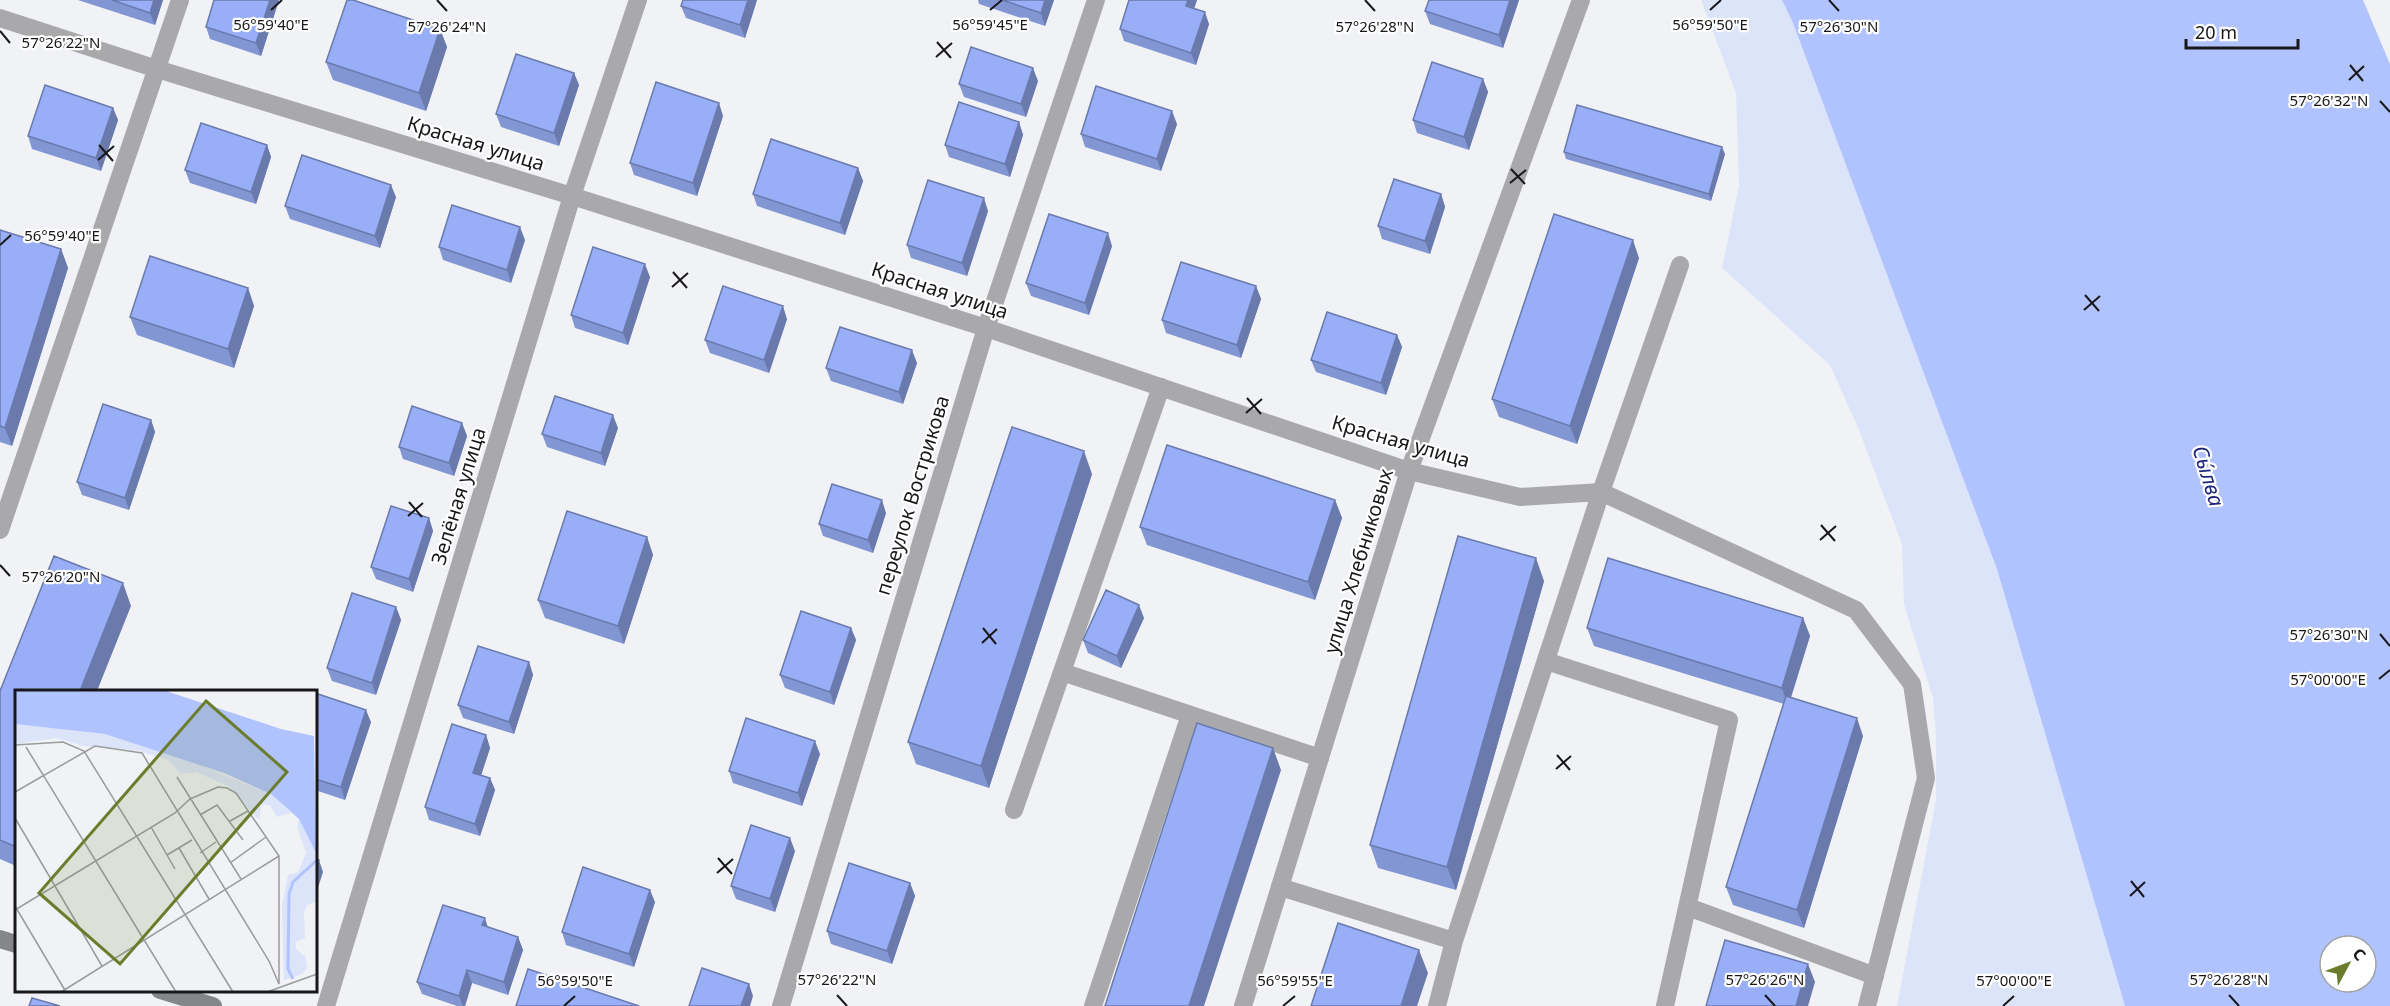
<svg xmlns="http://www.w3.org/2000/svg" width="2390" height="1006" viewBox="0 0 2390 1006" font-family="'Noto Sans',sans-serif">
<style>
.green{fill:#dce4fa}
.water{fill:#b0c3fe;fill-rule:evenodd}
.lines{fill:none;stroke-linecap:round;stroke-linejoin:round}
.lane{stroke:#a9a9ab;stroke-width:18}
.street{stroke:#a9a9ab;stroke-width:18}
.secondary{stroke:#858689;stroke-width:18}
.wall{fill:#8396d4}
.shaded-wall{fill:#6a7aad}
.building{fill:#98aef7;stroke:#6a7aad;stroke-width:1.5}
.ticks{fill:none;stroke:#18181a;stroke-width:2}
.labels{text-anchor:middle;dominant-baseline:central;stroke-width:4.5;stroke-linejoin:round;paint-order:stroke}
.street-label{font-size:20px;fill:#18181a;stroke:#fff}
.water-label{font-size:21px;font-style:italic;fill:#1d2779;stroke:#fff}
.inset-river{fill:none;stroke:#b0c3fe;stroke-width:3}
.inset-road{fill:none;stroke:#9a9b9e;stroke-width:1.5}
.view{fill:#6b7d2d;fill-opacity:0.15;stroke:#6b7d2d;stroke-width:3}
.inset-edge{fill:none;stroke:#18181a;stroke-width:3}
.ticks-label{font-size:15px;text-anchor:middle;fill:#18181a;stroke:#fff;stroke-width:4.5;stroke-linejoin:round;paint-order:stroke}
</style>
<rect width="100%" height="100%" fill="#f0f2f6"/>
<path class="green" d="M1701 0H1782L1793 23 1998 569 2125 1006H1897L1936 800V736L1933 698 1904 604 1902 544 1859 430 1830 365 1722 268 1739 186 1736 93Z"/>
<path class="water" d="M1782 0H2363L2390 64V1006H2125L1997 569 1793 23ZM2330 946H2366V982H2330Z"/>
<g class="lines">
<path class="lane" d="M1546 661 1729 720 1665 1006
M1062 672 1320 758
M1014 810 1161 387
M1280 887 1454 941
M1688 907 1875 976
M1093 1006 1190 715
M1437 1006 1454 941 1601 492 1680 265"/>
<path class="street" d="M0 18 157 69 572 196 986 328 1409 471 1520 497 1601 492 1856 610 1912 684 1926 778 1867 1006
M0 530 180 0
M326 1006 572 196 638 0
M781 1006 986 328 1096 0
M1243 1006 1409 471 1581 0"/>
<path class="secondary" d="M0 939 16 944
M160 990 213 1006"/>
</g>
<path class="wall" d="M78 0H163L155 25Z
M279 0 261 56 210 39 206 27Z
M757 0 745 38 686 18 681 6Z
M978 0H1054L1045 26 979 4Z
M1129 0H1197L1194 8 1209 24 1196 65 1124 41 1120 29Z
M1519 0 1503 48 1430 24 1425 11Z
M440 29 447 47 426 111 333 80 326 62Z
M574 73 579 85 559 146 501 127 496 114Z
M1483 79 1488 92 1469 150 1417 133 1413 120Z
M1038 81 1026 117 964 97 959 84Z
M113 108 118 120 101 171 32 149 28 136Z
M723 116 697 196 634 175 630 163Z
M1019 122 1023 135 1010 177 949 157 945 145Z
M1177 124 1161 171 1085 147 1081 134Z
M267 145 271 157 256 204 190 183 185 170Z
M1564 152 1725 154 1711 201 1566 159Z
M858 168 863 181 845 235 757 206 753 194Z
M1441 194 1445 207 1430 254 1382 239 1378 226Z
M396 197 380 248 290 219 285 206Z
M988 211 967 276 911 258 907 245Z
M0 230 61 249 68 268 12 446 0 442Z
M525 240 511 283 443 260 439 247Z
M1112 246 1089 315 1031 296 1026 283Z
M1639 258 1577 444 1499 417 1492 399Z
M650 277 628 345 575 328 571 315Z
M1256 286 1261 299 1241 358 1166 333 1162 320Z
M248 288 254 306 234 368 137 335 130 317Z
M787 319 769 373 710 353 705 340Z
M1397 335 1402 347 1386 395 1316 372 1311 360Z
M917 363 903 404 831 381 826 368Z
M151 420 155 432 129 510 82 495 77 482Z
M462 423 467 436 454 476 403 459 399 447Z
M618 428 605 466 547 447 542 434Z
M1092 474 989 788 916 764 908 742Z
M1335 500 1342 518 1315 600 1147 545 1140 527Z
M886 513 873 553 823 536 819 524Z
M429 518 433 531 413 592 376 579 371 567Z
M647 537 653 555 624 644 545 618 538 600Z
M1544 581 1456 890 1378 868 1370 845Z
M131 606 16 691V866L0 859V691Z
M396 607 401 620 376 695 332 681 327 668Z
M1144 618 1121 668 1088 653 1083 640Z
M1803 618 1810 636 1791 698 1863 736 1804 928 1733 905 1726 887 1784 704 1594 646 1587 628Z
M851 628 856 640 834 705 785 688 780 675Z
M529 662 533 675 514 734 463 718 458 705Z
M315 693 371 722 345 800 315 790Z
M486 735 490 748 481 775 490 778 495 790 480 836 429 820 425 807Z
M820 754 802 806 733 783 729 771Z
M795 851 775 912 736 899 731 886Z
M910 883 915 896 892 964 831 944 827 931Z
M655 902 634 967 566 945 562 932Z
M488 927 518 937 523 950 508 995 472 983 465 1006H457L422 994 417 982Z"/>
<path class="shaded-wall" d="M154 0H163L155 25 150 13Z
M270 0H279L261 56 256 43Z
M748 0H757L745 38 740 25Z
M1045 0H1054L1045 26 1041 13Z
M1188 0H1197L1191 18 1186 6Z
M1510 0H1519L1503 48 1499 35Z
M1205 12 1209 24 1196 65 1191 53Z
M440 29 447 47 426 111 419 93Z
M1033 68 1038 81 1026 117 1021 104Z
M574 73 579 85 559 146 554 133Z
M1483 79 1488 92 1469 150 1464 137Z
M719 103 723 116 697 196 693 183Z
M113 108 118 120 101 171 96 158Z
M1172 111 1177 124 1161 171 1157 159Z
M1019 122 1023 135 1010 177 1005 164Z
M267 145 271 157 256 204 251 192Z
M1722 147 1725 154 1711 201 1709 194Z
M858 168 863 181 845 235 840 223Z
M391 185 396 197 380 248 375 236Z
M1441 194 1445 207 1430 254 1425 241Z
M984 198 988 211 967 276 962 263Z
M520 227 525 240 511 283 507 270Z
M1108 233 1112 246 1089 315 1085 303Z
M1633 240 1639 258 1577 444 1570 426Z
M61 249 68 268 12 446 5 428Z
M645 264 650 277 628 345 623 333Z
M1256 286 1261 299 1241 358 1237 345Z
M248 288 254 306 234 368 228 349Z
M783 306 787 319 769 373 764 360Z
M1397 335 1402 347 1386 395 1381 383Z
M912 350 917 363 903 404 899 392Z
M613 415 618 428 605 466 601 453Z
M151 420 155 432 129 510 125 498Z
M462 423 467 436 454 476 449 463Z
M1084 451 1092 474 989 788 981 766Z
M882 500 886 513 873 553 868 540Z
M1335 500 1342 518 1315 600 1308 582Z
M429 518 433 531 413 592 409 579Z
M647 537 653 555 624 644 618 626Z
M1536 558 1544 581 1456 890 1447 867Z
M123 583 131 606 97 691H80Z
M1139 605 1144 618 1121 668 1117 656Z
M396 607 401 620 376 695 372 683Z
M1803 618 1810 636 1788 706 1782 688Z
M851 628 856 640 834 705 830 692Z
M529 662 533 675 514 734 509 722Z
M366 710 371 722 345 800 341 787Z
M1857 718 1863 736 1804 928 1797 910Z
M486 735 490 748 478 785 473 773Z
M815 741 820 754 802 806 798 793Z
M1273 748 1281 770 1204 1006H1189Z
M490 778 495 790 480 836 475 824Z
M790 838 795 851 775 912 770 899Z
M319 860 323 872 315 897V871Z
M910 883 915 896 892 964 887 951Z
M650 890 655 902 634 967 629 954Z
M485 918 489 931 482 925Z
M518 937 523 950 508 995 504 982Z
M1419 950 1428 973 1417 1006H1401Z
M1808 964 1815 982 1808 1006H1796Z
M467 970 472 983 465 1006H463L459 996Z
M749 984 753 996 750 1006H741Z"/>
<path class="building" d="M112 0H154L150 13Z
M214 0H270L256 43 206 27Z
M347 0H353L440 29 419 93 326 62Z
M683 0H748L740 25 681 6Z
M1002 0H1045L1041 13Z
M1129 0H1188L1186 6 1205 12 1191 53 1120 29Z
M1429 0H1510L1499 35 1425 11Z
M971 47 1033 68 1021 104 959 84Z
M516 54 574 73 554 133 496 114Z
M1432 62 1483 79 1464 137 1413 120Z
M656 82 719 103 693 183 630 163Z
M45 85 113 108 96 158 28 136Z
M1096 86 1172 111 1157 159 1081 134Z
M959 102 1019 122 1005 164 945 145Z
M1577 105 1722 147 1709 194 1564 152Z
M201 123 267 145 251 192 185 170Z
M771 139 858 168 840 223 753 194Z
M302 155 391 185 375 236 285 206Z
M1394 179 1441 194 1425 241 1378 226Z
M928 180 984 198 962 263 907 245Z
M452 205 520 227 507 270 439 247Z
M1049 214 1108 233 1085 303 1026 283Z
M1554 214 1633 240 1570 426 1492 399Z
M0 230 61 249 5 428 0 426Z
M593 247 645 264 623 333 571 315Z
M150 256 248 288 228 349 130 317Z
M1181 262 1256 286 1237 345 1162 320Z
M723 286 783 306 764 360 705 340Z
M1327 312 1397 335 1381 383 1311 360Z
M840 327 912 350 899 392 826 368Z
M555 396 613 415 601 453 542 434Z
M103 404 151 420 125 498 77 482Z
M412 406 462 423 449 463 399 447Z
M1012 427 1084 451 981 766 908 742Z
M1167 445 1335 500 1308 582 1140 527Z
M832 484 882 500 868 540 819 524Z
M391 506 429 518 409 579 371 567Z
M567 511 647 537 618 626 538 600Z
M1458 536 1536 558 1447 867 1370 845Z
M54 556 123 583 80 691H16V847L0 840V691Z
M1608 558 1803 618 1782 688 1587 628Z
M1106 590 1139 605 1117 656 1083 640Z
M352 593 396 607 372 683 327 668Z
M801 611 851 628 830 692 780 675Z
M478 646 529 662 509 722 458 705Z
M315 693 366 710 341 787 315 779Z
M1786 696 1857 718 1797 910 1726 887Z
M746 718 815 741 798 793 729 771Z
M1197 723 1273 748 1189 1006H1105Z
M452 724 486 735 473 773 490 778 475 824 425 807Z
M751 825 790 838 770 899 731 886Z
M315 859 319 860 315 871Z
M849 863 910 883 887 951 827 931Z
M583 867 650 890 629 954 562 932Z
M443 905 485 918 482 925 518 937 504 982 467 970 459 996 417 982Z
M1338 923 1419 950 1401 1006H1311Z
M1725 940 1808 964 1796 1006H1706Z
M702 968 749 984 741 1006H689Z
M528 969 639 1006H516Z
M32 998 60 1006H29Z"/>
<path class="ticks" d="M437 0 447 11M1365 0 1375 11M1829 0 1839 11M271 10 282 0M990 10 1002 0M1710 10 1721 0M0 31 10 43M937 42 951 58M936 57 952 43M2350 65 2363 81M2349 80 2364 66M2380 101 2390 112M99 145 113 161M98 160 114 146M1511 169 1525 184M1510 183 1526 170M0 245 11 235M673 272 687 288M672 287 688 273M2085 295 2099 311M2084 310 2100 296M1247 398 1261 414M1246 413 1262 399M409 502 422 517M408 516 423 503M1821 525 1835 541M1820 540 1836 526M0 565 10 576M983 628 996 644M2380 634 2390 646M982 643 997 629M2379 679 2390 670M1557 755 1570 770M1556 769 1571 756M718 858 732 874M717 873 733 859M2131 881 2144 897M2130 896 2145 882M837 995 847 1006M1765 995 1775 1006M2229 995 2239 1006M564 1006 575 996M1283 1006 1295 996M2003 1006 2014 996"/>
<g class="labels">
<g class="street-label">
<text transform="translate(476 143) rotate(17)">Красная улица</text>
<text transform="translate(940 290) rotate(18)">Красная улица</text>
<text transform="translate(1401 441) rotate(16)">Красная улица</text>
<text transform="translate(912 495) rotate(-73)">переулок Вострикова</text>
<text transform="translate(458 496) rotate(-73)">Зелёная улица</text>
<text transform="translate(1358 561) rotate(-73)">улица Хлебниковых</text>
</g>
<g class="water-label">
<text transform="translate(2209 476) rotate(73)">Сы́лва</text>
</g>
</g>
<g transform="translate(15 690)">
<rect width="302" height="302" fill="#f0f2f6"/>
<path d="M0 34 90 44 151 61 256 104 276 123 261 127 256 116 250 114 246 117 244 130 215 97 181 82 166 84 153 70 121 60 68 56 41 48 0 54ZM284 129 301 163V212L292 215 289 223 290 248 281 252V259L290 266 292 278 287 284 269 290 267 216 273 185 283 182 291 163 282 137Z" fill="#dce4fa"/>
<path d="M0 0H148L266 39 299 46 301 163 284 129 256 104 209 83 90 44 0 34Z" fill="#b0c3fe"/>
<path class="inset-river" d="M278 289 273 279 274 204 278 192 302 170"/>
<path class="inset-road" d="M0 55 48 52 69 61 218 302M11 57 161 302M162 87 226 189M0 102 80 56 127 63 254 271 264 294M185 125 202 115 228 150M0 128 87 276M215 131 233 121M136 137 160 179M164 158 194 209M185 163 201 152M152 165 177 150M215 173 251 147M0 216 51 302M0 220 160 123 175 109 203 97 212 98 221 103 264 166V294M46 302 264 166M252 302 302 284"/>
<path class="view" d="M191 11 272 82 105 274 24 203Z"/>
<rect width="302" height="302" class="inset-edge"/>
</g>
<g class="ticks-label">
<text x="271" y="30">56°59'40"E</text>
<text x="990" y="30">56°59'45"E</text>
<text x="1710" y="30">56°59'50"E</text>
<text x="447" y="32">57°26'24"N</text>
<text x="1375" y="32">57°26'28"N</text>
<text x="1839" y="32">57°26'30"N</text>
<text x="61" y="48">57°26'22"N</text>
<text x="2329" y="106">57°26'32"N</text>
<text x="62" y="241">56°59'40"E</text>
<text x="61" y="582">57°26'20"N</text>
<text x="2329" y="640">57°26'30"N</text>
<text x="2328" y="685">57°00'00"E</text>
<text x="837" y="985">57°26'22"N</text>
<text x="1765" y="985">57°26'26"N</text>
<text x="2229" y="985">57°26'28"N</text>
<text x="575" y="986">56°59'50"E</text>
<text x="1295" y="986">56°59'55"E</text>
<text x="2014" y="986">57°00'00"E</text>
</g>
<g transform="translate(2348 964) rotate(49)"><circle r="28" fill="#ffffff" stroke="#a3a3a3" stroke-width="1.5"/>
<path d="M0-4.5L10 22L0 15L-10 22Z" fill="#6b7d2d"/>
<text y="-9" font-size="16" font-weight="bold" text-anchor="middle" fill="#18181a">С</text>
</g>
<path d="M2186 39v9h112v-9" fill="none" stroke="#18181a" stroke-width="3"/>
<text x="2195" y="39" font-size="18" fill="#18181a" stroke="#ffffff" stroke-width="4.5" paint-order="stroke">20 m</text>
</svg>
